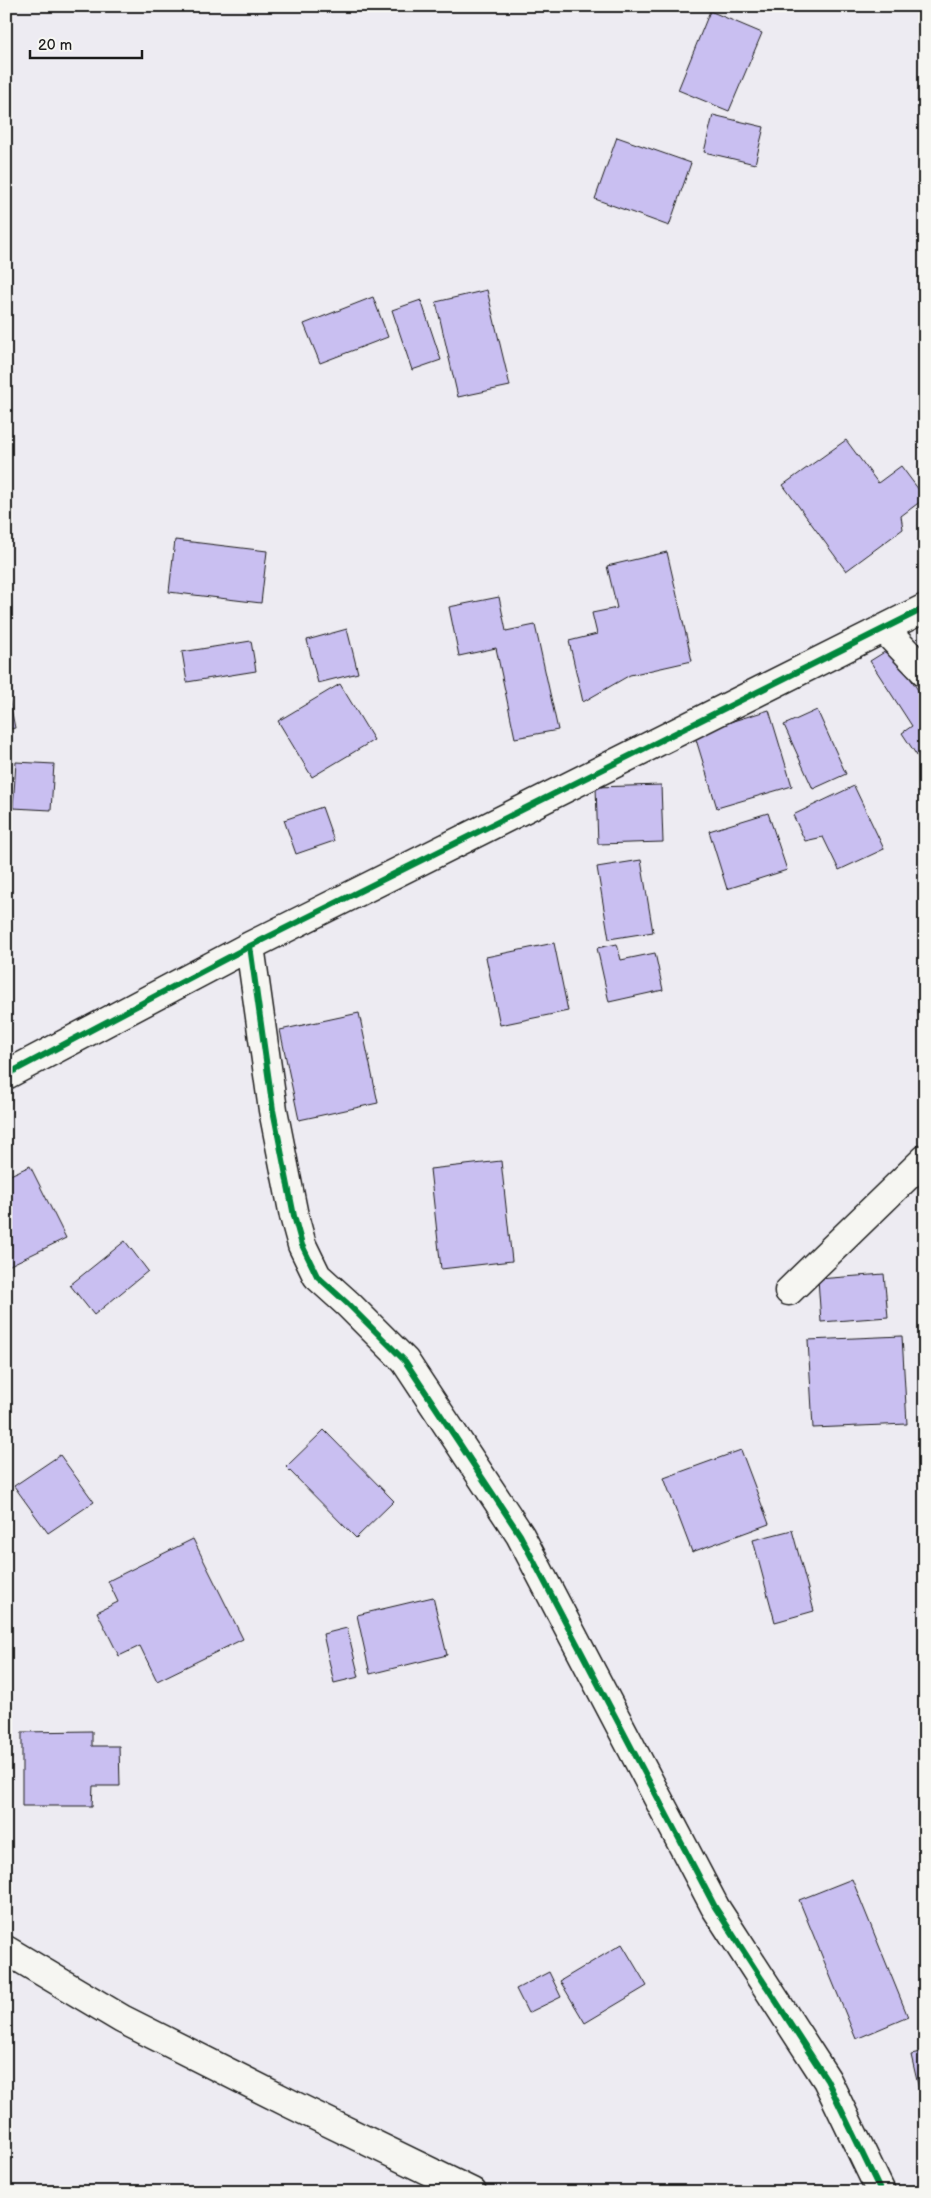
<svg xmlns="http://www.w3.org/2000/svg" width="931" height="2198" viewBox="0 0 931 2198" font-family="'Balsamiq Sans',sans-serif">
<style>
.building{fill:#c9bff1;stroke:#1c1c1c}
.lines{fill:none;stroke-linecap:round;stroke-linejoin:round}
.street-casing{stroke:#1c1c1c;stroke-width:31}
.street{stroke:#f6f6f2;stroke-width:28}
.cycleway-casing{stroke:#f6f6f2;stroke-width:9}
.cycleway{stroke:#00873e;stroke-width:6}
</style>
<rect width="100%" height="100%" fill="#edebf2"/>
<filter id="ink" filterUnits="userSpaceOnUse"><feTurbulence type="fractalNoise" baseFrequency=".02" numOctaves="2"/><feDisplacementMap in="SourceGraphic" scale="10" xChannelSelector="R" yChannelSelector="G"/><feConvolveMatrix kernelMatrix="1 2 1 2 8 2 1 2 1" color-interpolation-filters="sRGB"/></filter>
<g filter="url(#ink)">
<path class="building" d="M710 11 762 33 729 111 678 90Z
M713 115 764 127 755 164 704 152Z
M617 137 691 163 669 226 595 199Z
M487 290 510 386 458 397 436 302Z
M373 297 388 337 320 363 304 324Z
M421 300 441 360 412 370 392 310Z
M846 440 878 483 901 466 925 498 901 516 903 529 846 571 783 485Z
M175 540 267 551 261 603 169 592Z
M667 552 692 661 630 675 583 702 569 641 597 634 592 613 617 608 607 566Z
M499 597 506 631 535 625 558 730 515 738 496 648 459 656 449 607Z
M347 629 358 673 318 683 307 640Z
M251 641 256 671 187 682 182 652Z
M891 648 925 701V768L902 733 912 726 870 661Z
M6 683 15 728 6 730Z
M340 684 374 740 312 777 278 721Z
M769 710 792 786 717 808 694 733Z
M817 710 846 774 813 789 784 725Z
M16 762 54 764 51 810 13 808Z
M661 785 663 842 598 844 596 787Z
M854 786 884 849 839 870 823 837 805 841 793 815Z
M322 807 334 841 296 854 284 820Z
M768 813 787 870 727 889 709 831Z
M641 860 653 932 609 939 597 867Z
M554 943 568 1011 500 1025 486 957Z
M617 944 621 960 655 953 663 990 609 1002 597 948Z
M359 1013 378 1103 299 1120 280 1030Z
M501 1161 512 1261 441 1269 430 1169Z
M30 1166 66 1238 6 1267V1177Z
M125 1241 148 1271 94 1315 70 1285Z
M884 1274 888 1317 821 1322 818 1279Z
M902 1336 907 1424 813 1428 808 1340Z
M324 1430 394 1501 356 1538 286 1467Z
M741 1450 769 1524 692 1552 664 1478Z
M60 1455 94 1502 48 1533 14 1486Z
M792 1530 814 1611 775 1622 753 1540Z
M193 1539 243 1639 157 1681 140 1646 119 1656 97 1612 118 1602 108 1581Z
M433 1597 447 1655 370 1674 357 1615Z
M347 1628 359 1677 334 1683 323 1634Z
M92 1731V1746H119L120 1786H93L92 1806H22V1732Z
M852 1879 908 2017 856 2039 799 1900Z
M622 1944 647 1986 585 2023 560 1981Z
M549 1972 561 1997 528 2013 516 1989Z
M925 2052V2115L911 2055Z"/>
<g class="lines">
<g class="street-casing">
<path id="street" d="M884 629 925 672
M250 946 273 1110 294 1216 302 1245 317 1276 348 1304 405 1361 520 1535 715 1907 827 2080 881 2192
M6 1075 250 946 925 608
M789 1291 925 1159
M6 1950 122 2019 293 2105 472 2192"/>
</g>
<use href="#street" class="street"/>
<g class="cycleway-casing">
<path id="cycleway" d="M250 946 273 1110 294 1216 302 1245 317 1276 348 1304 405 1361 520 1535 715 1907 827 2080 881 2192
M6 1075 250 946 925 608"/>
</g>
<use href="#cycleway" class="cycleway"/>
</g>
</g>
<rect width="931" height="2198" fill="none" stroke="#f6f6f2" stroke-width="25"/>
<rect x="12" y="12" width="906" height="2173" fill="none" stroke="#1c1c1c" stroke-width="2" filter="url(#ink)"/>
<path d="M30 50v8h112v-8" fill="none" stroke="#1c1c1c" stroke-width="2.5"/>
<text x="38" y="50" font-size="15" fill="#1c1c1c" stroke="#f6f6f2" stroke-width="4" paint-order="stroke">20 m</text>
</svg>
